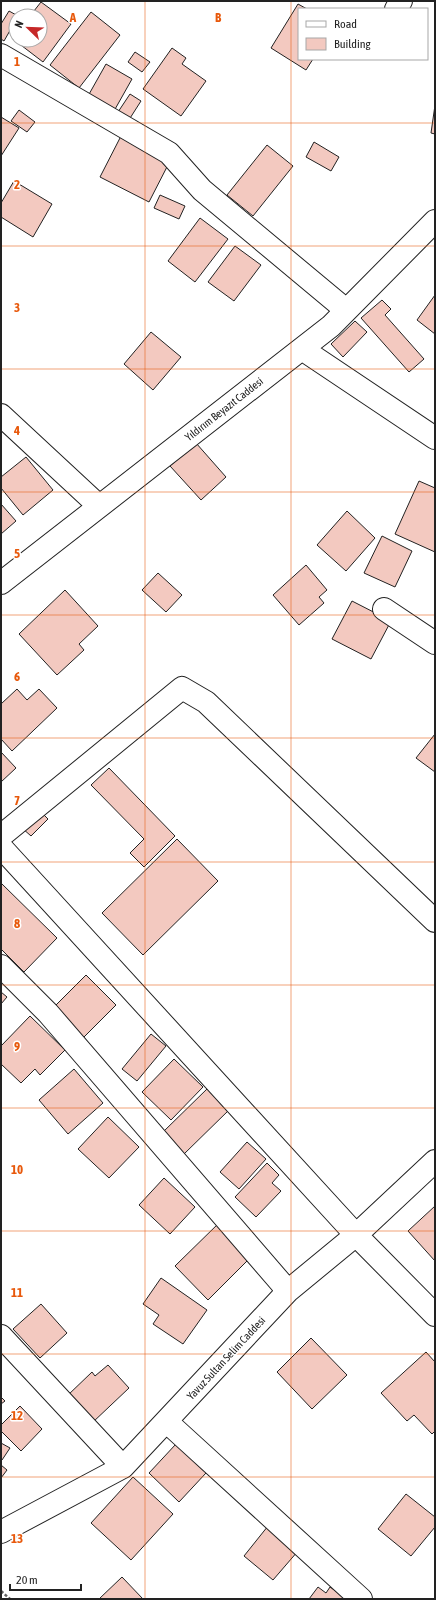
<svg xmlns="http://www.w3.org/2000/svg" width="436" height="1600" viewBox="0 0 436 1600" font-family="'Asap Condensed',sans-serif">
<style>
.building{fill:#f3c9c0;stroke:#222}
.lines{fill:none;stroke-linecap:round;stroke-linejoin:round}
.minor-casing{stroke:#222;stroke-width:24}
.path{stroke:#646464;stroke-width:2.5;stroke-dasharray:3 2;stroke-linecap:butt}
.minor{stroke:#fff;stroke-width:22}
.grid{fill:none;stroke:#e8590c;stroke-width:1;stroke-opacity:0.55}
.labels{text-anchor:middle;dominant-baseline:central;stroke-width:3;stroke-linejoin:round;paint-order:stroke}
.street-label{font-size:11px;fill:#222;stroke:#fff}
.grid-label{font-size:13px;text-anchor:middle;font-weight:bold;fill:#e8590c;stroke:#fff;stroke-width:3;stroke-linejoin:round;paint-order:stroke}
</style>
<rect width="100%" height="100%" fill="#fff"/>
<path class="building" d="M41 2 71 24 43 62 13 39 16 35V40H40V16H30Z
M298 4 307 9H299V59H313L306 70 271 48Z
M9 11 18 16H16V20L4 41 1 39V24Z
M91 12 120 35 79 88 50 65Z
M172 48 186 58 182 64 206 81 181 116 143 89Z
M135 52 150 62 142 72 128 62Z
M106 64 132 79 114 111 88 96Z
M130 94 141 101 125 126 114 118Z
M435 105V134L431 133Z
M19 110 35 122 27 132 11 121Z
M1 117 19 128 1 156Z
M121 136 170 161 149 202 100 177Z
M314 142 339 157 331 171 306 157Z
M267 145 293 166 253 216 227 195Z
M14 181 52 204 33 237 1 217V203Z
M160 195 185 206 179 219 154 208Z
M200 218 228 239 195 282 168 261Z
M235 246 261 265 234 301 208 282Z
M435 295V334L417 320Z
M382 300 391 309 385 315 424 359 409 372 361 318Z
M355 321 367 332 343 357 331 344Z
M151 332 181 357 153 390 124 364Z
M196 443 226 477 201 500 170 466Z
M26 457 53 490 23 515 1 488V477Z
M419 481 435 488V552L395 534Z
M1 504 16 521 1 534Z
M347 511 375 538 346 571 317 545Z
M382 536 412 551 395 587 364 573Z
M306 565 327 590 319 597 324 603 299 625 273 595Z
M158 573 182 595 166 612 142 590Z
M65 590 98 626 79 644 84 650 57 675 19 634Z
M352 601 391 621 371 659 332 639Z
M17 689 27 700 39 689 57 708 12 751 1 739V704Z
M435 734V772L416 758Z
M1 752 16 768 1 782Z
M109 768 175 836 144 867 130 853 144 839 91 785Z
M39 810 48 819 31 836 22 828Z
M177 839 218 881 143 955 102 913Z
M1 883 57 938 24 972 1 949Z
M86 975 116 1005 83 1038 53 1008Z
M1 992 7 997 1 1004Z
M30 1016 65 1050 40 1075 35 1069 21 1083 1 1064V1046Z
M151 1034 166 1046 137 1081 122 1069Z
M174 1059 203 1087 171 1120 142 1092Z
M74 1069 103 1103 68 1134 39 1100Z
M209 1087 230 1109 183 1155 162 1133Z
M108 1117 139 1147 109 1178 78 1149Z
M247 1142 266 1159 239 1189 220 1172Z
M267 1163 279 1175 272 1183 281 1191 256 1217 235 1197Z
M164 1178 195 1207 170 1234 139 1205Z
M435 1206V1261L408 1231Z
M221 1221 254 1254 208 1300 175 1266Z
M161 1278 207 1310 183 1344 153 1324 159 1315 143 1304Z
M41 1304 67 1333 40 1358 13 1329Z
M311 1338 347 1375 312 1409 277 1372Z
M426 1352 435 1362V1431L432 1434 414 1415 407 1421 381 1393Z
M108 1365 129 1388 92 1423 67 1396 92 1372 95 1376Z
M1 1397 5 1401 1 1404Z
M20 1406 42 1429 21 1451 1 1431V1425Z
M1 1443 10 1448 2 1460H1Z
M176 1444 206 1473 179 1502 149 1473Z
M1 1465 7 1470 1 1478Z
M133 1477 173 1514 131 1560 91 1523Z
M406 1494 435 1517V1527L411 1556 378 1529Z
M268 1526 298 1551 273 1580 244 1556Z
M122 1577 143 1599H99Z
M318 1587 326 1593 330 1587 347 1599H309Z"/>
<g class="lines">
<g class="minor-casing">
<path id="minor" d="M396 9 401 1
M1 55 169 153 202 190 346 310
M302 349 435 438
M1 415 99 506
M1 583 331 326 435 221
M384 609 435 643
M1 836 182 688 206 702 435 921
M1 847 356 1235 435 1315
M1 966 48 1013 288 1291
M1 1336 123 1467
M167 1422 361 1599
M1 1532 123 1467 288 1291 356 1235 435 1161"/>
</g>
<path class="path" d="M1 1591 10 1599"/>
<use href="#minor" class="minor"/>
</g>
<path class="grid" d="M145 1V1599M291 1V1599M1 123H435M1 246H435M1 369H435M1 492H435M1 615H435M1 738H435M1 862H435M1 985H435M1 1108H435M1 1231H435M1 1354H435M1 1477H435"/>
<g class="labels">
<g class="street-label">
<text transform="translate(224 409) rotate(-38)">Yıldırım Beyazıt Caddesi</text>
<text transform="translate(226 1358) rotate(-47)">Yavuz Sultan Selim Caddesi</text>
</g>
</g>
<g class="grid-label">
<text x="73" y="22">A</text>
<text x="218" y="22">B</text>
<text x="17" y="66">1</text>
<text x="17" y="189">2</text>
<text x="17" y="312">3</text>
<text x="17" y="435">4</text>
<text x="17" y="558">5</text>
<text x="17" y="681">6</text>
<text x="17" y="805">7</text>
<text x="17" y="928">8</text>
<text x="17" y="1051">9</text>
<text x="17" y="1174">10</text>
<text x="17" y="1297">11</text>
<text x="17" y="1420">12</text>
<text x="17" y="1543">13</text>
</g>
<rect width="436" height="1600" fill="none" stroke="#222222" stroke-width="4"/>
<rect x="298" y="8" width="130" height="52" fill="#ffffff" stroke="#a7a7a7"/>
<rect x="306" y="21" width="20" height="6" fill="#ffffff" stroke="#a7a7a7"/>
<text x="334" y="28" font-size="12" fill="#222222">Road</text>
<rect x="306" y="38" width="20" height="12" fill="#f3c9c0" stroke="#a7a7a7"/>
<text x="334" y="48" font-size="12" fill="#222222">Building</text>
<g transform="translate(28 28) rotate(293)"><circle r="19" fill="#ffffff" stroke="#a7a7a7"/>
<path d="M0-3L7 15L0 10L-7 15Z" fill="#c62828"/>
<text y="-6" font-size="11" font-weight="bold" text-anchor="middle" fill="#222222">N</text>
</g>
<path d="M10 1584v6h71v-6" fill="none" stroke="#222222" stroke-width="2"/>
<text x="16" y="1584" font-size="12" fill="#222222" stroke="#ffffff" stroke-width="3" paint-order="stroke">20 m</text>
</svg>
